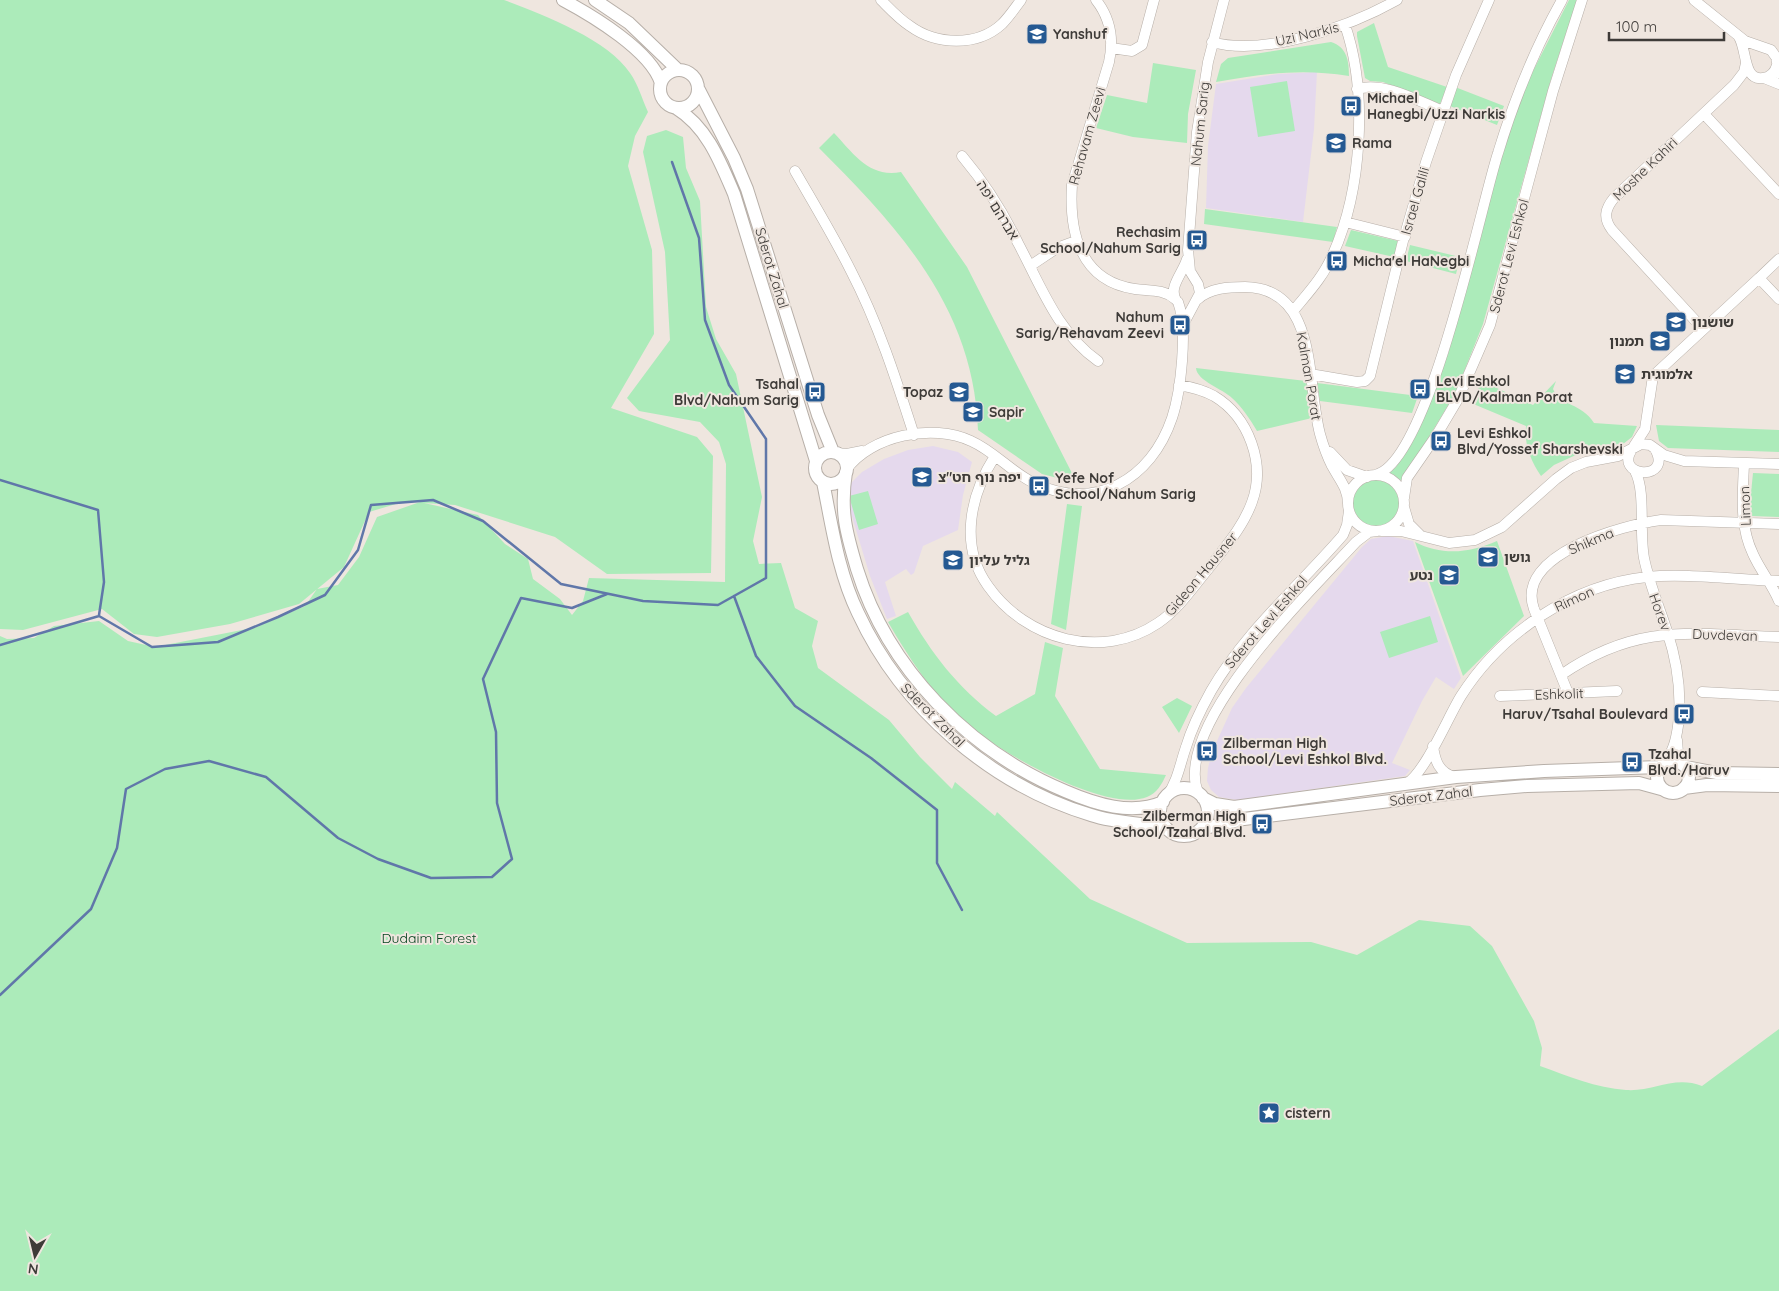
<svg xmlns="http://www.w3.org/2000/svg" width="1779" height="1291" viewBox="0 0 1779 1291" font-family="Quicksand,'Noto Sans Hebrew',sans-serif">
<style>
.education{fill:#e5d9ed}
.green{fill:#acebba}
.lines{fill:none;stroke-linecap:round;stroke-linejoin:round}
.stream{stroke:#6077a9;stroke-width:2.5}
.minor-casing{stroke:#b7afa8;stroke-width:11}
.major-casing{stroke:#b7afa8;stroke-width:14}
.minor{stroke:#fff;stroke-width:10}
.major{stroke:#fff;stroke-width:12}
.labels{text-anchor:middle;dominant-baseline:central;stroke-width:4;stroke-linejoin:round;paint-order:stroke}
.poi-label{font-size:14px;font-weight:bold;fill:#3e3b38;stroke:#efe6df;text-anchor:start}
.street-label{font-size:14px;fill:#3e3b38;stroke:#efe6df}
.park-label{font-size:14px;fill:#06441f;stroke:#efe6df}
</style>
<rect width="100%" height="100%" fill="#efe6df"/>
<path class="education" d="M1317 72 1314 129 1303 222 1206 208 1208 146 1216 84 1278 74Z
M933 446 958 452 972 462 963 495 958 530 923 546 914 573 911 575 906 569 885 582 896 616 887 619 870 576 847 500 850 484 862 472 884 459 908 450Z
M1388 536 1413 541 1461 678 1454 689 1436 677 1422 701 1392 763 1410 770 1405 776 1237 800 1219 797 1211 790 1207 781 1208 768 1212 752 1232 708 1246 688 1362 547 1371 539Z"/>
<path class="green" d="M0 0H504C540 13 609 40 630 73 638 84 642 99 648 112L635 136 628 166 652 250 654 334 611 408 697 437 713 456 711 573 607 574 555 537 455 505 424 503 478 515 505 544 528 559 533 579 560 599 572 615 583 601 589 578 725 582 726 464 719 442 700 422 639 411 627 398 670 340 665 252 643 152 647 136 666 130 683 137 686 168 700 201 706 307 716 339 736 374 762 497 753 541 759 564 781 563 795 608 818 621 812 646 818 668 889 720 920 757 952 789 955 782 995 816 997 812 1090 899 1187 943 1311 942 1357 955 1419 920 1470 926 1492 946 1534 1021 1542 1048 1540 1066C1568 1076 1596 1088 1626 1090 1653 1092 1674 1075 1702 1086L1779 1029V1291H0V636L7 639 34 638 54 626 99 621 128 641 155 647 257 627 305 606 317 589 338 585 359 557 377 517 420 502 406 501 369 512 344 567 299 604 230 624 157 637 134 634 102 609 23 630 0 629Z
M1569 0H1577L1552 76 1483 324 1455 394 1402 481 1389 473 1396 467 1405 452 1448 354 1493 186 1515 115 1531 75Z
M1374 23 1388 67 1447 87 1440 104 1383 82 1370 81 1365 78 1357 36V32Z
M1331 42C1347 47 1349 61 1349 76 1300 68 1264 74 1216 82L1221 64 1228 58Z
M1153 63 1196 70 1188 114 1187 143 1133 137 1096 128 1107 95 1147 103Z
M1287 81 1295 131 1258 137 1250 87Z
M1455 87 1504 106 1497 125 1450 106Z
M834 133C854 154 869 178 901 172L967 267 1077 483 1042 474 978 430C974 309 900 229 819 148Z
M1205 209 1337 227 1333 242 1204 224Z
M1351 230 1398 241 1394 257 1345 246Z
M1410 245 1460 257 1456 274 1406 261Z
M1196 368 1306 381 1312 418 1257 431C1250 419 1242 407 1232 398 1223 389 1197 381 1196 368Z
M1482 381 1533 405 1556 381 1553 389C1560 406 1582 403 1594 423L1637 426 1632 437 1623 444 1578 454 1554 465 1541 476C1531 461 1524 445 1526 426L1471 403Z
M1317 383 1418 396 1412 413 1320 401Z
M1656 425 1779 430V452L1668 448 1659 441Z
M1753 473 1779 474V517L1752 516 1750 503Z
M1353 503a23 23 0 1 1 46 0a23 23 0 1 1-46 0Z
M868 491 878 524 859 530 849 496Z
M1067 504 1082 506 1066 630 1051 624Z
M1497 541 1524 616 1463 676 1415 542C1442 556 1470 553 1497 541Z
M908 612C931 653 958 688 996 716L1035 694 1045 642 1063 648 1055 696 1100 769 1166 775C1162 784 1157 793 1147 797 1105 814 994 749 963 721 931 692 909 658 888 622Z
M1430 616 1438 642 1389 658 1380 632Z
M1177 698 1192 706 1179 733 1162 707Z"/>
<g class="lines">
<path class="stream" d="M0 480 98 510 104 582 99 615
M734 596 756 656 795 706 871 758 937 810V863L962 910
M0 645 99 616 152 647 218 642 278 617 325 595 358 550 371 505 433 500 483 521 561 584 643 601 718 605 766 578V439L729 385 705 320 699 238 672 162
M0 995 91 909 117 848 126 789 165 769 209 761 266 777 338 838 378 859 431 878 492 877 512 859 497 803 496 732 483 679 521 598 572 608 607 594"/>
<g class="minor-casing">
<path id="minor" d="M881 0C890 9 899 19 910 26 936 45 977 47 1002 24 1009 17 1015 8 1021 0
M1096 0C1111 19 1114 39 1109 62L1072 185C1069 232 1080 281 1135 289 1149 291 1164 289 1175 299
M1694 0 1745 41 1771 50 1776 57 1779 73
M1739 37C1747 50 1743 81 1763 78 1771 77 1775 72 1777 65
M1212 42C1265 57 1351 26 1397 0
M1111 48 1132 51 1142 45 1154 0
M1764 78 1779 84
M1357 89C1384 81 1418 101 1443 111
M1704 114 1779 194
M962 156C984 182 1003 212 1018 243 1041 286 1057 332 1098 361
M795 171C814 204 834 237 851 271 878 323 896 379 914 435
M1345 222 1405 237
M1779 259 1759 278 1779 299
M1030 266 1057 248 1076 241
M1198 299C1210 288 1229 287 1245 287 1319 288 1306 382 1320 434 1323 445 1327 456 1332 466 1339 479 1348 488 1348 504
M1176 300C1168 287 1183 273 1187 259
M1294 310C1308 293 1324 276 1333 254 1362 190 1368 92 1345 25
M1184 323 1200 293 1198 284 1190 271 1188 250 1197 132 1208 62 1224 0
M1703 329 1612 230C1603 218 1605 209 1614 198L1734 85 1744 72 1746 63
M1310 374 1357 382 1365 381 1370 376 1403 241 1426 162 1456 75 1489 0
M1634 446 1645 429 1653 376 1759 278
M1633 448C1611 478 1674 482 1655 449
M1330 452 1347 470 1367 477
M835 453 847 454 862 451
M995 456C970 495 959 546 988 586 1026 640 1102 661 1158 623 1179 609 1193 587 1209 568 1225 547 1243 527 1252 502 1266 464 1249 417 1214 396 1203 390 1191 387 1179 385
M1744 463C1743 494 1739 525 1753 554 1760 570 1772 584 1779 601
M846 470C871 435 933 423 971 441 994 451 1011 472 1034 483 1095 512 1151 480 1172 418 1181 391 1188 328 1178 302
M1635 471C1646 491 1639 532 1644 558 1649 583 1659 606 1667 631 1677 661 1682 694 1678 726 1676 740 1673 753 1663 764
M1375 475C1429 463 1480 208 1498 153 1514 100 1535 48 1562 0
M1348 503a28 28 0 1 1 56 0a28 28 0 1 1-56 0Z
M1404 498 1407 478 1436 436 1458 399 1490 325 1553 91 1582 0
M1404 507 1409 524 1420 535
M1381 531H1401L1449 543 1475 540 1502 527 1556 479 1571 468 1586 462 1618 456 1641 444 1650 445 1664 455 1684 461 1779 464
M1561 675C1638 622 1692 634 1779 637
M1702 692 1779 696
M1568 693 1534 609C1514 554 1623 525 1661 520L1779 524
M1500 696 1617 691
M1677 740 1678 753 1684 765
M1433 746C1435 761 1439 773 1455 777
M1406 784C1425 773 1448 717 1461 696 1501 633 1572 585 1647 577 1686 573 1738 580 1779 581
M1198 793C1172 724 1312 590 1356 542L1369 532 1377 531
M1167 796C1178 780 1180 764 1186 747 1192 727 1201 709 1211 691 1245 632 1299 586 1343 535L1347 525 1349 511"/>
</g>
<g class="major-casing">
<path id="major" d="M563 0C593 16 651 51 661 83
M595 0 629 23 677 69
M660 89a19 19 0 1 1 38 0a19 19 0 1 1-38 0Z
M699 90 734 158 747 189 818 415 833 452
M676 108C707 127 720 161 734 194L816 461
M815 468a16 16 0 1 1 32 0a16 16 0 1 1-32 0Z
M846 472C840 511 846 532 857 569 888 669 969 751 1065 791 1095 804 1132 816 1163 802
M823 482C832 526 838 572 858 613 902 708 991 785 1091 815 1115 823 1140 823 1165 827
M1657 777a16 16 0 1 1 32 0a16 16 0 1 1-32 0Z
M1686 767 1717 773 1779 774
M1684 788 1707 785 1779 786
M1160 812a24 24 0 1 1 48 0a24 24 0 1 1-48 0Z
M1203 798 1215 804 1234 807 1456 777 1544 771 1659 767
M1201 829 1244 819 1480 790 1527 786 1639 783 1661 789"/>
</g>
<use href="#minor" class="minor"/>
<use href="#major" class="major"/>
</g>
<defs>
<g id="school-square" transform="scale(1.125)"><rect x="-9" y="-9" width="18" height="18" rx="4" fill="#255992" stroke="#efe6df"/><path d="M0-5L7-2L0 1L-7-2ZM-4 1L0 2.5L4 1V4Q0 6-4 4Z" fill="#fff"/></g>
<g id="bus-square" transform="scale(1.125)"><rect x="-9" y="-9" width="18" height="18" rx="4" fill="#255992" stroke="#efe6df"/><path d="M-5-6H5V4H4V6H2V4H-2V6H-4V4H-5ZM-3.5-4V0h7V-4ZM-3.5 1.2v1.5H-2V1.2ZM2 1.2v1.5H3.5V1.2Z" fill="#fff"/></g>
<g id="sight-square" transform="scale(1.125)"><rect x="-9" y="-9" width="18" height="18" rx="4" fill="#255992" stroke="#efe6df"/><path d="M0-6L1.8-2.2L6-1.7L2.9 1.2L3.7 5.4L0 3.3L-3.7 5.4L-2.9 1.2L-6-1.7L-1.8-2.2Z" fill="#fff"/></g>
</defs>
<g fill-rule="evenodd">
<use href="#school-square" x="1037" y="34"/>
<use href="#bus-square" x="1351" y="106"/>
<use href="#school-square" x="1336" y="143"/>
<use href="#bus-square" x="1197" y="240"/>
<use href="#bus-square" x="1337" y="261"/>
<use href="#school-square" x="1676" y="322"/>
<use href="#bus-square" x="1180" y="325"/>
<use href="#school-square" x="1660" y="341"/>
<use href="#school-square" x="1625" y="374"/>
<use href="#bus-square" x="1420" y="389"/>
<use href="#bus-square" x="815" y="392"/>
<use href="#school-square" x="959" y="392"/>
<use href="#school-square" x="973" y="412"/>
<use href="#bus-square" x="1441" y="441"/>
<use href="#school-square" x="922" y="477"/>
<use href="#bus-square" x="1039" y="486"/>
<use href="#school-square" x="1488" y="557"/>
<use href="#school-square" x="953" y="560"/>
<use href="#school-square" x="1449" y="575"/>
<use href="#bus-square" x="1684" y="714"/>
<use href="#bus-square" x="1207" y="751"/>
<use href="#bus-square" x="1632" y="762"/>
<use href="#bus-square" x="1262" y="824"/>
<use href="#sight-square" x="1269" y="1113"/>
</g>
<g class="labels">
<g class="poi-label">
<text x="1053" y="34">Yanshuf</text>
<text x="1367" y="98">Michael<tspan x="1367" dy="16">Hanegbi/Uzzi Narkis</tspan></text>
<text x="1352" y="143">Rama</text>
<text x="1181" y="232" text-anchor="end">Rechasim<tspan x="1181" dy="16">School/Nahum Sarig</tspan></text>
<text x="1353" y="261">Micha'el HaNegbi</text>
<text x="1164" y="317" text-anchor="end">Nahum<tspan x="1164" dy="16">Sarig/Rehavam Zeevi</tspan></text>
<text x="1692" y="322">שושנון</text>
<text x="1644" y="341" text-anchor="end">תמנון</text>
<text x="1641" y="374">אלמוגית</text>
<text x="1436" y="381">Levi Eshkol<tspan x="1436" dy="16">BLVD/Kalman Porat</tspan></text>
<text x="799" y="384" text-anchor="end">Tsahal<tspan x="799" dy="16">Blvd/Nahum Sarig</tspan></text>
<text x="943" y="392" text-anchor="end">Topaz</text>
<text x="989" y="412">Sapir</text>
<text x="1457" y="433">Levi Eshkol<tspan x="1457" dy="16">Blvd/Yossef Sharshevski</tspan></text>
<text x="938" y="477">יפה נוף חט"צ</text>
<text x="1055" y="478">Yefe Nof<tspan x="1055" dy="16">School/Nahum Sarig</tspan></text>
<text x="1504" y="557">גושן</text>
<text x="969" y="560">גליל עליון</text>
<text x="1433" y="575" text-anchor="end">נטע</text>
<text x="1668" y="714" text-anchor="end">Haruv/Tsahal Boulevard</text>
<text x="1223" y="743">Zilberman High<tspan x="1223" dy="16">School/Levi Eshkol Blvd.</tspan></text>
<text x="1648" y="754">Tzahal<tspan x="1648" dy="16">Blvd./Haruv</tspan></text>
<text x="1246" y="816" text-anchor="end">Zilberman High<tspan x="1246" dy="16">School/Tzahal Blvd.</tspan></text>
<text x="1285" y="1113">cistern</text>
</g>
<g class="street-label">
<text transform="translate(1307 34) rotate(-13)">Uzi Narkis</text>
<text transform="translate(1200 124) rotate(-84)">Nahum Sarig</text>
<text transform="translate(1087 136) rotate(-74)">Rehavam Zeevi</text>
<text transform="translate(1645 169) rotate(-44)">Moshe Kahiri</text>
<text transform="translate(1415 201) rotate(-74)">Israel Galili</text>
<text transform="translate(998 210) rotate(58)">אברהם יפה</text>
<text transform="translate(1509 256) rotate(-75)">Sderot Levi Eshkol</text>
<text transform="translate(772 268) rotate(73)">Sderot Zahal</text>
<text transform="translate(1309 376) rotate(80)">Kalman Porat</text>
<text transform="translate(1745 506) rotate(-92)">Limon</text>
<text transform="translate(1591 541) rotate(-23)">Shikma</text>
<text transform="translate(1201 574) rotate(-50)">Gideon Hausner</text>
<text transform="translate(1574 599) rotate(-25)">Rimon</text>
<text transform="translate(1660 612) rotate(70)">Horev</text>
<text transform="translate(1266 622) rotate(-49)">Sderot Levi Eshkol</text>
<text transform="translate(1725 635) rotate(2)">Duvdevan</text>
<text transform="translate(1559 694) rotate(-2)">Eshkolit</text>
<text transform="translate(933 715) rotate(45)">Sderot Zahal</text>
<text transform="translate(1431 796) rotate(-7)">Sderot Zahal</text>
</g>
<g class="park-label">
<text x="429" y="938">Dudaim Forest</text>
</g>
</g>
<g transform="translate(35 1256) rotate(188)" stroke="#efe6df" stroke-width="4" paint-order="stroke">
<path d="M0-4L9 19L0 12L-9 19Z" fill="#3e3b38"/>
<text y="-8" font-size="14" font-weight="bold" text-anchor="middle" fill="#3e3b38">N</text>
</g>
<path d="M1609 32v8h115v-8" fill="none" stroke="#3e3b38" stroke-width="2.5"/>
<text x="1616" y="32" font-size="15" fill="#3e3b38" stroke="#efe6df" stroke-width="4" paint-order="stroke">100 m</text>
</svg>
